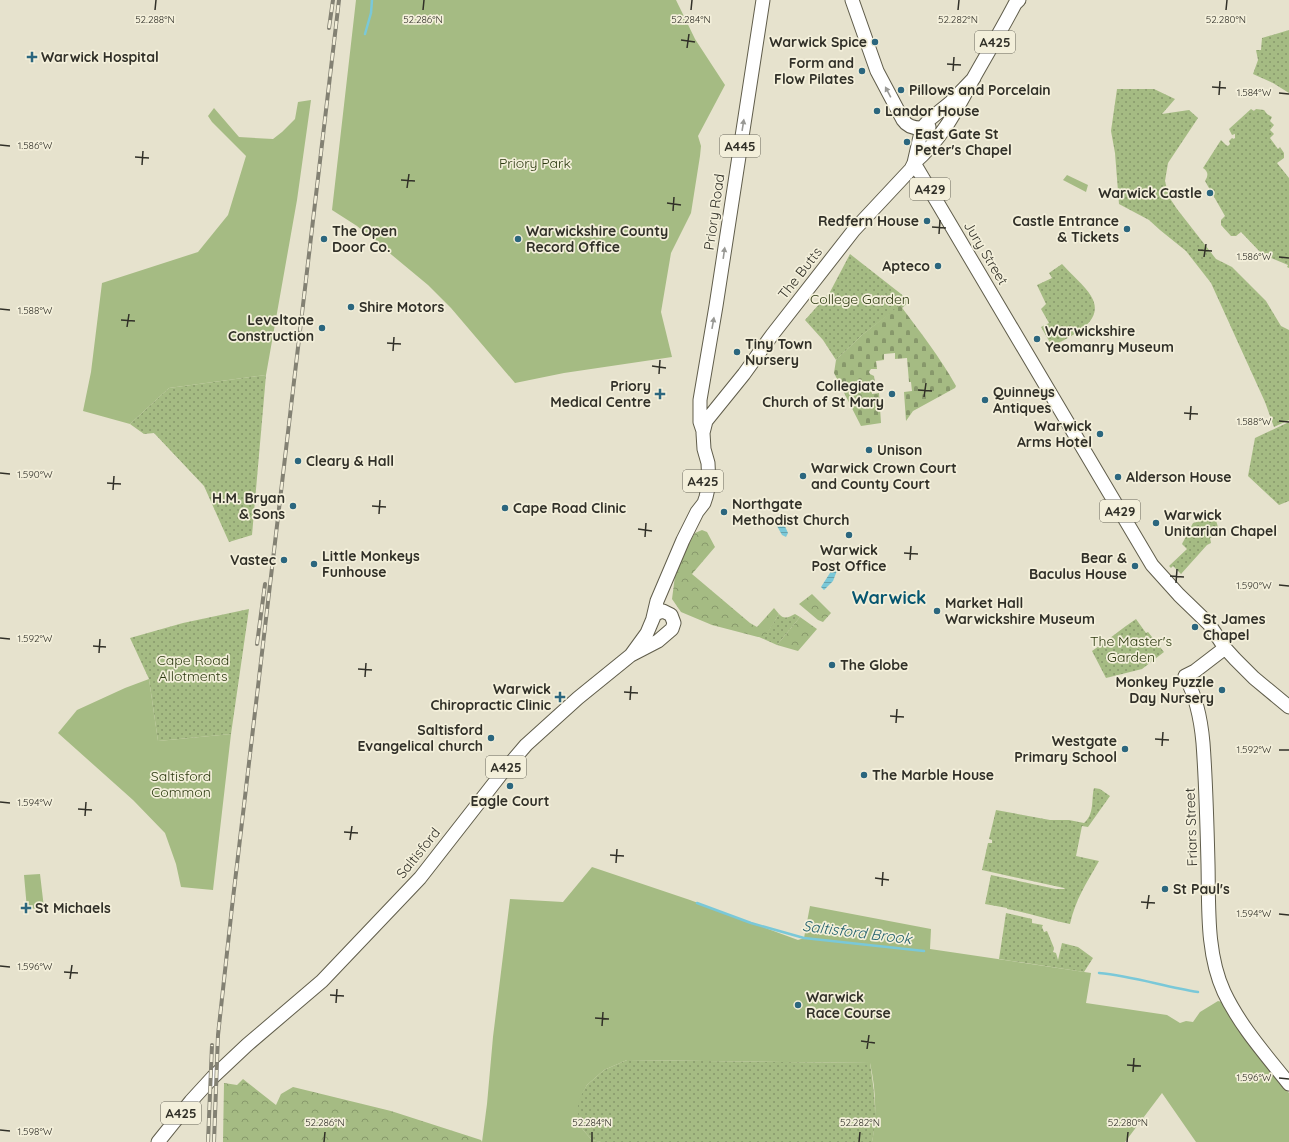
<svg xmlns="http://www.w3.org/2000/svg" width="1289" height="1142" viewBox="0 0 1289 1142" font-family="Quicksand,sans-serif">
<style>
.grass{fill:url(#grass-dots)}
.forest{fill:url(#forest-crowns)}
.cemetery{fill:url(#cemetery-stones)}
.park{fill:#a5bb83}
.water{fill:url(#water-rules)}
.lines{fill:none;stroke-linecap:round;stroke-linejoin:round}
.stream{stroke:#7ac8d8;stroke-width:2.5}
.major-casing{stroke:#605d4b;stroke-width:15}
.major{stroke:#fff;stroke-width:13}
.rail-casing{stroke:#838173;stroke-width:4}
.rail{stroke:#f3efda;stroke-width:2.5;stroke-dasharray:8;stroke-linecap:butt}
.oneway{fill:#989894}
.ticks{fill:none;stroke:#313028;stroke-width:1.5}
.poi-dot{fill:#2b667e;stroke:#f3efda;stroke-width:1.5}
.labels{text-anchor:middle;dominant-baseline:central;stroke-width:3.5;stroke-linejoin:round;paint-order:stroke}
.shield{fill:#f3efda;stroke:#6b695d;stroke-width:1}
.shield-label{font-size:13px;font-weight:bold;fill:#313028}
.poi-label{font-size:14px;font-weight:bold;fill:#313028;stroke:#f3efda;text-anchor:start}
.park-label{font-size:14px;fill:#2d3a11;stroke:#f3efda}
.street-label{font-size:14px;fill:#313028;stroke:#f3efda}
.water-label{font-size:15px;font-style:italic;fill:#20606c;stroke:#f3efda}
.district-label{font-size:18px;font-weight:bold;fill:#075670;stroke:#f3efda}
.ticks-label{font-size:10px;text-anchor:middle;fill:#313028;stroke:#f3efda;stroke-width:3.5;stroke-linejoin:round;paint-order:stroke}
</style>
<defs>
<pattern id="grass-dots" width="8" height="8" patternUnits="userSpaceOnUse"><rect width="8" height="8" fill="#a5bb83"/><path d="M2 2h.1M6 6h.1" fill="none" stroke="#87986b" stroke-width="1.8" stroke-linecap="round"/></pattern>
<pattern id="forest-crowns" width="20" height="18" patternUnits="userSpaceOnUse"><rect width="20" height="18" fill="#a5bb83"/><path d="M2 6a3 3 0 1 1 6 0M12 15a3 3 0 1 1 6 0" fill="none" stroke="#87986b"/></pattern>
<pattern id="cemetery-stones" width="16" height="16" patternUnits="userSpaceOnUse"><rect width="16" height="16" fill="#a5bb83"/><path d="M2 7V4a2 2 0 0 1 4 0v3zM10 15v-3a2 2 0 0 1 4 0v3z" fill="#87986b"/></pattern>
<pattern id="water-rules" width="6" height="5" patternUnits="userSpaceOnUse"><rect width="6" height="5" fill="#7ac8d8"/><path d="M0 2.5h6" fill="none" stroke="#65a3af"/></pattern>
</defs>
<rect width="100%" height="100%" fill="#e6e2cd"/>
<path class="grass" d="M1289 30V93L1273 83 1253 74 1258 60 1256 50H1261L1262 38Z
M1117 89H1154L1175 99 1162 114 1189 110 1198 118 1168 163 1165 181 1169 197 1177 209 1216 259 1232 267 1266 301 1281 326 1289 330V420L1274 427 1265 402 1211 283 1186 251 1160 230 1149 220 1119 204 1115 153 1111 131Z
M1251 109 1254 111 1256 109 1264 110 1267 114 1272 117 1270 121 1274 125 1270 130 1274 134 1270 138 1278 149 1280 147 1284 153V158L1277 163 1289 178V268L1287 267 1288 265 1262 254 1241 232 1236 236H1231L1221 225V220L1225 216 1205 181C1208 176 1209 172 1203 168L1221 140 1226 145 1228 146 1230 144 1229 141 1232 138 1234 139 1235 138V134L1232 135 1229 129Z
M850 254 910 301 902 308 900 306 862 335 836 360 823 340 805 320 830 292Z
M1062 264C1070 273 1085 286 1091 296 1107 322 1069 337 1052 346L1041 327 1049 323 1041 309 1046 304 1037 285 1052 278 1049 273Z
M266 375 252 535 229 542 204 486 154 433 144 434 130 424 169 388Z
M1289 422V501L1279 505 1248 476 1255 438Z
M1215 517 1220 534 1210 538 1211 543 1207 545 1181 574 1173 566 1171 568 1169 566 1187 549 1182 544 1193 523Z
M249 609 231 734 158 741 149 679 130 638 183 623Z
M779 614C784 620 789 617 795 614L800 617 777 645 759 637 765 636Z
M1136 619 1146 633 1148 632 1164 652 1142 669 1106 678 1092 651C1107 641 1121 629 1136 619Z
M1094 788 1100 789 1110 796 1088 827 1082 826 1076 856 1099 861C1086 884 1076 898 1070 924 1048 920 1029 913 1007 909V908L985 904 991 875 1056 889H1065L1064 888 982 870 988 843H992V840L989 839 996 810 1050 820H1069L1084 823C1095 814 1091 799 1094 788Z
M1006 913 1032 919V923L1043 925 1042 927 1044 932 1047 931 1054 948 1053 952 1056 953 1058 960 1062 943 1078 947 1093 958 1084 972 999 959Z
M627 1060 870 1063C874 1089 878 1116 872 1142H601L592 1140 583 1130 578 1118 577 1101 587 1085 604 1070Z"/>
<path class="forest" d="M702 530 707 532 715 547 692 574 750 623 757 627 774 608 779 614 765 637H758L712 625 681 612 672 599 675 576 688 545 695 533Z
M812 594 831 613 823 622 818 620 799 604Z
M800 617 817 629 798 651 777 645Z
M243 1079 276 1105 281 1094 293 1087 391 1111 481 1140 482 1142H223L224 1083 237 1085Z"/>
<path class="cemetery" d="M900 305C920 332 940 357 956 386L955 388 913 411 906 421 904 392 912 391 911 382H909L907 358 895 359V353L884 354V360L876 361 877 369H871L869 372 870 374 874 376 875 383 871 384 872 394 879 393 881 423 861 426 834 373 836 360 862 335Z"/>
<path class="park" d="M356 0H676L695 39 725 85 698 136 701 146 700 156 691 213 671 253 661 312 672 357 564 373 515 383 451 308 428 285 357 226 332 210Z
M311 100 297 200 266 375 169 388 130 424 83 411 91 372 102 283 198 252 228 215 246 156 212 122 208 116 214 108 239 137 273 139 282 132 295 119 298 102Z
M1067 175 1088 185 1086 192 1063 180Z
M149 679 158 741 231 734 213 890 181 887 176 864 165 833 133 800 58 733 77 710 125 688Z
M592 867 690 900 798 940 804 938 810 906 931 929 930 949 1091 973 1086 1003 1167 1015 1180 1023 1186 1021 1193 1022 1200 1012 1218 1001 1222 1002 1258 1056 1289 1093V1142H1196L1162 1093 1125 1142H872C877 1116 876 1089 870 1063L627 1060 604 1070 587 1085 578 1101V1118L583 1130 592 1140 601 1142H482L487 1104 493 1037 510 899 563 902Z
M40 874 44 908 27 909 24 875Z"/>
<path class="water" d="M778 523 784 524 788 533 786 537 782 535 777 526Z
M835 565 838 568 833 581 824 590 821 587Z"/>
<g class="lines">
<path class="stream" d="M365 34 371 13 372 0
M697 903 751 923 804 938 924 951
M1099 973C1133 976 1165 987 1198 992"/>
<g class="major-casing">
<path id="major" d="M852 0 877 71 903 120C909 129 919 129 929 127
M914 163 1152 565 1179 595 1209 624 1225 648 1235 659 1254 678 1289 707
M914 163C942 139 956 111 973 79 987 54 1002 29 1015 4L1019 0
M703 431 700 422V400L716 306 763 0
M653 618 657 601 683 540 697 512 704 503 706 497 709 484 708 463 704 449 703 433 706 421 744 374 772 335 854 230 911 169 914 163 922 128 930 119 951 102 974 78
M1225 648 1195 671 1185 676C1196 696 1201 720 1203 743 1206 783 1207 823 1208 864 1209 906 1206 953 1224 992 1240 1026 1266 1055 1289 1084
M158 1142 191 1101 213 1077 247 1045 322 981 420 878 502 773 526 745 578 698 631 655 658 641 672 629 674 623 671 615 663 611 655 614 647 633 631 655"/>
</g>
<use href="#major" class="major"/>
<g class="rail-casing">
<path id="rail" d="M329 28 333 0
M257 644 265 584
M208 1142 212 1045
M214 1142 218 1035 232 907 339 0"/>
</g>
<use href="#rail" class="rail"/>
</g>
<defs><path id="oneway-solid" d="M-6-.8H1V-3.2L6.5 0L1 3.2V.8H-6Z"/></defs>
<g class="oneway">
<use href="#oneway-solid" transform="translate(888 92) rotate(-118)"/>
<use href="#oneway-solid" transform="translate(743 125) rotate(-81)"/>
<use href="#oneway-solid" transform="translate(724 253) rotate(-82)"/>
<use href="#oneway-solid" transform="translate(713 323) rotate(-80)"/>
</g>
<path class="ticks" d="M155 10 156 0M423 10 424 0M691 10 692 0M958 10 959 0M1226 10 1227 0M681 40 695 42M687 48 689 34M947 64 961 65M953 71 954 57M1212 87 1226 88M1279 93 1289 94M1219 95 1220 81M0 145 10 146M135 157 149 158M142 165 143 151M401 180 415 181M407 188 409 174M667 203 681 205M673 211 674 197M932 227 946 228M939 234 940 220M1198 250 1212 251M1204 257 1206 244M1279 257 1289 258M0 309 10 310M121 320 135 321M127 327 129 314M387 343 401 344M393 351 394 337M652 366 666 368M659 374 660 360M918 390 932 391M924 397 926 383M1184 413 1198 414M1190 420 1191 406M1279 421 1289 422M0 473 10 474M107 483 121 484M113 490 114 476M372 506 386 507M379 514 380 500M638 529 652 531M645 537 646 523M904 553 918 554M910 560 911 546M1170 576 1184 577M1176 583 1177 569M1279 585 1289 586M0 638 10 639M93 646 106 647M99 653 100 639M358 669 372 670M365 677 366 663M624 692 638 693M630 700 631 686M890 716 904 717M896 723 897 709M1155 739 1169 740M1162 746 1163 732M1279 750H1289M0 802 10 803M78 809 92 810M85 816 86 802M344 832 358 833M350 840 352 826M610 855 624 856M616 863 617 849M875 878 889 880M882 886 883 872M1141 902 1155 903M1147 909 1149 895M1279 914 1289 915M0 966 10 967M64 972 78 973M70 979 72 965M330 995 344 996M336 1003 337 989M595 1018 609 1019M602 1026 603 1012M861 1041 875 1043M867 1049 869 1035M1127 1065 1141 1066M1133 1072 1134 1058M1279 1078 1289 1079M0 1130 10 1131M324 1142 325 1132M592 1142V1132M859 1142 860 1132M1127 1142 1128 1132"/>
<g class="poi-dot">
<circle cx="875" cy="42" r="4"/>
<path d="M30 51h4v4h4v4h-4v4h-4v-4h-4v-4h4z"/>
<circle cx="862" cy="71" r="4"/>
<circle cx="901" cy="90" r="4"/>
<circle cx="877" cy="111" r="4"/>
<circle cx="907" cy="142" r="4"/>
<circle cx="1210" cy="193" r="4"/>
<circle cx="927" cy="221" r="4"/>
<circle cx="1127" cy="229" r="4"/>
<circle cx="324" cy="239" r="4"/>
<circle cx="518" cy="239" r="4"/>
<circle cx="938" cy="266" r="4"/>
<circle cx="351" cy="307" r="4"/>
<circle cx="322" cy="328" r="4"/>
<circle cx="1037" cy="339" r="4"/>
<circle cx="737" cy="352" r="4"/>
<path d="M658 388h4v4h4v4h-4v4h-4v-4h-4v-4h4z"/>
<circle cx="892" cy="394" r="4"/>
<circle cx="985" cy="400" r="4"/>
<circle cx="1100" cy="434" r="4"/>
<circle cx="869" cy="450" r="4"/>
<circle cx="298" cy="461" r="4"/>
<circle cx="803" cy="476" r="4"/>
<circle cx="1118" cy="477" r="4"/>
<circle cx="293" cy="506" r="4"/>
<circle cx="505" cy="508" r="4"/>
<circle cx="724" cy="512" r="4"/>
<circle cx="1156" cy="523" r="4"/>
<circle cx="849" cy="535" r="4"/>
<circle cx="284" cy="560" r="4"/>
<circle cx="314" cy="564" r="4"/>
<circle cx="1135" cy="566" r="4"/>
<circle cx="937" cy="611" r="4"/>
<circle cx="1195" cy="627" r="4"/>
<circle cx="832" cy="665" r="4"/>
<circle cx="1222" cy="690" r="4"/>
<path d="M558 691h4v4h4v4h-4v4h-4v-4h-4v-4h4z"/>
<circle cx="491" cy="738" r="4"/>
<circle cx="1125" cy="749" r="4"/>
<circle cx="864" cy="775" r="4"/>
<circle cx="510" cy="786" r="4"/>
<circle cx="1165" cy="889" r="4"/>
<path d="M24 902h4v4h4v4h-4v4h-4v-4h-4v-4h4z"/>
<circle cx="798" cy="1005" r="4"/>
</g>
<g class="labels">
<g class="shield">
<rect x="975" y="31" width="40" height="22" rx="3"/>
<rect x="720" y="135" width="40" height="22" rx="3"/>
<rect x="910" y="178" width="40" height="22" rx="3"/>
<rect x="683" y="470" width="40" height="22" rx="3"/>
<rect x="1100" y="500" width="40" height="22" rx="3"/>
<rect x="486" y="756" width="40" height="22" rx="3"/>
<rect x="161" y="1102" width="40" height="22" rx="3"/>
</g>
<g class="shield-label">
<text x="995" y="42">A425</text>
<text x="740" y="146">A445</text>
<text x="930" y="189">A429</text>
<text x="703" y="481">A425</text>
<text x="1120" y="511">A429</text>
<text x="506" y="767">A425</text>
<text x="181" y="1113">A425</text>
</g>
<g class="poi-label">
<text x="867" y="42" text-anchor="end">Warwick Spice</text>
<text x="41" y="57">Warwick Hospital</text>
<text x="854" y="63" text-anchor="end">Form and<tspan x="854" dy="16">Flow Pilates</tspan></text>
<text x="909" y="90">Pillows and Porcelain</text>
<text x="885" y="111">Landor House</text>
<text x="915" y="134">East Gate St<tspan x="915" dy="16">Peter's Chapel</tspan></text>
<text x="1202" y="193" text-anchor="end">Warwick Castle</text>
<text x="919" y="221" text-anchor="end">Redfern House</text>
<text x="1119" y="221" text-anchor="end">Castle Entrance<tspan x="1119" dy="16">&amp; Tickets</tspan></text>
<text x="332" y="231">The Open<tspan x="332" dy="16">Door Co.</tspan></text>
<text x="526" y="231">Warwickshire County<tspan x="526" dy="16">Record Office</tspan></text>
<text x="930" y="266" text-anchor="end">Apteco</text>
<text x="359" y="307">Shire Motors</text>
<text x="314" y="320" text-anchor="end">Leveltone<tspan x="314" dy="16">Construction</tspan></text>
<text x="1045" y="331">Warwickshire<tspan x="1045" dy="16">Yeomanry Museum</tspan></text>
<text x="745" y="344">Tiny Town<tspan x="745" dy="16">Nursery</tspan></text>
<text x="651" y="386" text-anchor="end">Priory<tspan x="651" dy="16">Medical Centre</tspan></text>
<text x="884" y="386" text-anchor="end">Collegiate<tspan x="884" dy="16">Church of St Mary</tspan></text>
<text x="993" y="392">Quinneys<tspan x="993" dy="16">Antiques</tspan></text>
<text x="1092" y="426" text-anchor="end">Warwick<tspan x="1092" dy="16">Arms Hotel</tspan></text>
<text x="877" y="450">Unison</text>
<text x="306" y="461">Cleary &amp; Hall</text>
<text x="811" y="468">Warwick Crown Court<tspan x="811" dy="16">and County Court</tspan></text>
<text x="1126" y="477">Alderson House</text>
<text x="285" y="498" text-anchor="end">H.M. Bryan<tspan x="285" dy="16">&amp; Sons</tspan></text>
<text x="732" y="504">Northgate<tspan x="732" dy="16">Methodist Church</tspan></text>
<text x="513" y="508">Cape Road Clinic</text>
<text x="1164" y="515">Warwick<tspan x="1164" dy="16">Unitarian Chapel</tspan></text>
<text x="849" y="550" text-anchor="middle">Warwick<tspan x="849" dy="16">Post Office</tspan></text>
<text x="322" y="556">Little Monkeys<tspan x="322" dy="16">Funhouse</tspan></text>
<text x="1127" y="558" text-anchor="end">Bear &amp;<tspan x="1127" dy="16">Baculus House</tspan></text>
<text x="276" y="560" text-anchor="end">Vastec</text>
<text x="945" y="603">Market Hall<tspan x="945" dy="16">Warwickshire Museum</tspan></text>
<text x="1203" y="619">St James<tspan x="1203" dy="16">Chapel</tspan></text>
<text x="840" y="665">The Globe</text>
<text x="1214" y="682" text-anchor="end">Monkey Puzzle<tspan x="1214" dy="16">Day Nursery</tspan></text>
<text x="551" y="689" text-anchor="end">Warwick<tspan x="551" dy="16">Chiropractic Clinic</tspan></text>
<text x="483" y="730" text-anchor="end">Saltisford<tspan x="483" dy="16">Evangelical church</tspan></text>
<text x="1117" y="741" text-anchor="end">Westgate<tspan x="1117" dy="16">Primary School</tspan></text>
<text x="872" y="775">The Marble House</text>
<text x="510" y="801" text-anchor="middle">Eagle Court</text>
<text x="1173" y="889">St Paul's</text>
<text x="35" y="908">St Michaels</text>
<text x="806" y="997">Warwick<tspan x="806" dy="16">Race Course</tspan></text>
</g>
<g class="park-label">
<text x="535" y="163">Priory Park</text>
<text x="860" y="299">College Garden</text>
<text x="1131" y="641">The Master's<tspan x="1131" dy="16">Garden</tspan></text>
<text x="193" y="660">Cape Road<tspan x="193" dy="16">Allotments</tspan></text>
<text x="181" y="776">Saltisford<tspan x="181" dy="16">Common</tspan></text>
</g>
<g class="street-label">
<text transform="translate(714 212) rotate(-82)">Priory Road</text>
<text transform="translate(986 253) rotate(59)">Jury Street</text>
<text transform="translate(800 273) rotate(-52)">The Butts</text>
<text transform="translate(1191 827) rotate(-92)">Friars Street</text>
<text transform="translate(418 853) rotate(-51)">Saltisford</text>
</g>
<g class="water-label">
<text transform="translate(857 932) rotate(7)">Saltisford Brook</text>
</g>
<g class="district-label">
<text x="889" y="597">Warwick</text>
</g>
</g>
<g class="ticks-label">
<text x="155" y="23">52.288°N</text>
<text x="423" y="23">52.286°N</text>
<text x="691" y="23">52.284°N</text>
<text x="958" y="23">52.282°N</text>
<text x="1226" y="23">52.280°N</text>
<text x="1254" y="96">1.584°W</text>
<text x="35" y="149">1.586°W</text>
<text x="1254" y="260">1.586°W</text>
<text x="35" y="314">1.588°W</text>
<text x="1254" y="425">1.588°W</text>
<text x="35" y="478">1.590°W</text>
<text x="1254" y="589">1.590°W</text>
<text x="35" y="642">1.592°W</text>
<text x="1254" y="753">1.592°W</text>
<text x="35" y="806">1.594°W</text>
<text x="1254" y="917">1.594°W</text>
<text x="35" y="970">1.596°W</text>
<text x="1254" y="1081">1.596°W</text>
<text x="325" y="1126">52.286°N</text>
<text x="592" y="1126">52.284°N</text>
<text x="860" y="1126">52.282°N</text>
<text x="1128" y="1126">52.280°N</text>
<text x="35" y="1135">1.598°W</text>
</g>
</svg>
